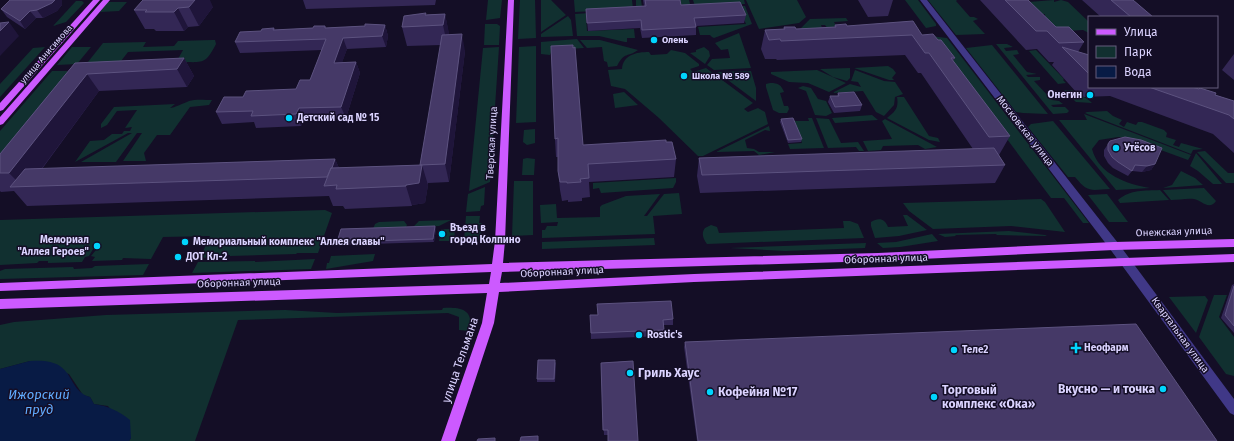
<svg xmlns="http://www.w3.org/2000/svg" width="1234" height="441" viewBox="0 0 1234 441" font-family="'Fira Sans',sans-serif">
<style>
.green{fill:#113030}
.water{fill:#081b45}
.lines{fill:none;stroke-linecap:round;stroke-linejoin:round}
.minor{fill:#403887;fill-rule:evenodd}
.major{fill:#cc5aff;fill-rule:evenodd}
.wall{fill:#332755}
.shaded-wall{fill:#1f153a}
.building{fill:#453967;stroke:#5c527f}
.poi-dot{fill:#00d5fe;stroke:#140e26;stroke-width:1.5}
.labels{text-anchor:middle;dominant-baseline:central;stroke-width:3;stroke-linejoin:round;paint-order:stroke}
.far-poi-label{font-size:9px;font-weight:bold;fill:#dbd3ff;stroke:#140e26;text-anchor:start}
.far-street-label{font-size:9px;fill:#dbd3ff;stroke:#140e26}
.poi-label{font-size:10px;font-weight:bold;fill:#dbd3ff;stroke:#140e26;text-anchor:start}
.street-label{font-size:10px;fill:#dbd3ff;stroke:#140e26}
.near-street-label{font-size:12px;fill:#dbd3ff;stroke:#140e26}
.near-poi-label{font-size:12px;font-weight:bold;fill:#dbd3ff;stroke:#140e26;text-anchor:start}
.near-water-label{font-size:13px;font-style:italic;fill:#61acff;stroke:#140e26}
</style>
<rect width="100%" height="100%" fill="#140e26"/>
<path class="green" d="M488 0H502L500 18 486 20Z
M520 0H535L536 38 518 39Z
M541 0H551L566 15 541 32Z
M574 0H632L633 9 575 12Z
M636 0H641L643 14 586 17 587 31 634 29 635 38H627V42H625L599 36H577L575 14 636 10Z
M680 0H689L691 8 745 6 752 24 714 38 712 37 710 35H700L698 27 746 24 740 10 684 12Z
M693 0H744L745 4 695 6Z
M746 0H797L806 17 799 23 759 29Z
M905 0H918L936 24V26L926 28Z
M928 0H957L956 1 970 17H974L978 19 973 21 985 34 956 35Z
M1054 0V2L1061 0 1068 2 1089 22 1088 23 1089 33 1083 30 1066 31 1065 35 1045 18V14L1039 15 1028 2Z
M76 1H82L84 3 66 22 53 26Z
M108 2H127L119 11 100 12Z
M568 16 571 20 573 36 541 37V34Z
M846 18 848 21 834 22 836 26 828 29 825 25H821L823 30 798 31 810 19Z
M485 24H497L500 26 499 45H484Z
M739 33 751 68 714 70 707 65 712 59 730 58 728 49 721 50 715 43Z
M930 36 947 38 1089 223H1083L1064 198H1051Z
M577 39 584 48 552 50 550 55 541 54V42Z
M212 40H215L216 44C205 65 203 62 181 62L178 59 183 50 128 52 121 61 84 67 103 43 146 42 143 47 174 46 178 41Z
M580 40H600L638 50C627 58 625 51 617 66L608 67 607 62 604 61 602 47 587 48Z
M996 44H1007L1013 47 1004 48 1006 51 1017 50 1019 54 1013 55 1027 72 1037 74 1026 75 1028 77H1040V80L1034 81 1052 100 1059 101 1063 104 1051 105 1053 107H1065L1069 111 1067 113 1053 114Z
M992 45 1048 114 1023 113 1016 112 966 48Z
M536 46V122L516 123 519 47Z
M45 47 0 97V84L33 48Z
M72 47H91L77 64 57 65Z
M499 47 490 182 469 191 483 48Z
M704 47 709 51 710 56 705 64 690 53 696 52V50Z
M671 50 685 53 699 64V66L690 69 693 72 706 68 753 103 744 109 748 112 758 108 765 112 768 124 703 156H698L659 118 625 89 611 86 608 70 622 69C623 55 636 52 649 52L651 55 667 54Z
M1036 50 1064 79 1063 80 1066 83 1058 84 1029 51Z
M888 66 893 69 896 73 892 78 894 80H889L854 68Z
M850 68V78L847 81 833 77 820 69Z
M817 70 846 83 829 92 808 83 789 82 771 74V72Z
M855 70 884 81 895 82 903 94 895 97 894 105 884 116 876 112 863 91 832 93 850 84 861 87 858 82 851 81Z
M52 71H67L69 74 0 160V131Z
M751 71 756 88V101L717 72Z
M770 83C779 83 781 85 784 92L780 93 784 106H788L789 109 787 113H779L773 110 766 87V84Z
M803 86 811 88 818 99 826 101 832 113 826 116 815 115 806 91 798 88Z
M1064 90H1072C1078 96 1087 97 1092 103L1076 102Z
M624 92 638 105 615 108 613 94Z
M897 97H904L929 136 938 138 940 142 929 140 887 118C895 112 899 108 897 97Z
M212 100 209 105 190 107 170 135H157L144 153 146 161H123L142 133H137L116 162H81L132 133H128L75 162 90 141 104 140 112 134H122L124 131H130L132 127 125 128 137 110 117 111 107 125 101 128V124L114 107 175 104 170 108C174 108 184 103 189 101 195 99 205 100 212 100Z
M1107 111 1113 116 1122 120 1119 124 1124 127 1127 122 1136 125 1138 122H1142L1164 130 1167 133 1166 137 1176 140 1173 145 1179 147 1181 143 1203 149 1193 150 1191 154 1085 113 1087 112Z
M1084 114 1191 155 1188 160 1128 138 1118 137 1099 140 1092 149C1099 175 1127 184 1150 188L1116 190 1059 120H1087Z
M872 115 878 120 835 123 832 118Z
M808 118H812L824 148 790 149 788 144 802 143 794 121H809Z
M816 118 829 119 841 143 858 142 864 151H859L856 147 828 148Z
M885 119 937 147 925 149 918 145 883 146 881 150 868 151 863 141 892 139 882 121Z
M1053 121 1110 189C1090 190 1088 193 1075 177H1068L1028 127 1031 124Z
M769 126 770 131 765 130 745 140 747 148 754 149 759 152H775L759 155 754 151 716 152Z
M535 129V143L527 145 523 142 524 130Z
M1205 151 1228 173H1234V183H1226L1197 152Z
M1196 153 1222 184H1213L1198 171 1190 166Z
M527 158 535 159 534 175H522L523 159Z
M1181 171 1195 178 1203 185 1163 188 1172 185Z
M676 178V182L673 188 601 193 599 188 593 189V183Z
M514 181H533V235L512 236Z
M485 187 484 205 481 206 480 211 466 212 468 194Z
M1204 188 1216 201C1209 211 1201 200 1194 199 1187 198 1178 200 1171 200L1163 190Z
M1160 190 1169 200 1120 203 1118 200C1131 189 1144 191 1160 190Z
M679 193 682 214 653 216 655 234 542 238V230H545L547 226H557L558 222 541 223 540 205 556 204 557 218 600 217V207L602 205 626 196 660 194 644 216H647L664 194Z
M1107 194 1128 222H1109L1088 195Z
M1041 199 1045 202 1065 232 1011 226 933 229 909 211 903 203Z
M325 210 332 213 318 253H297L296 254 230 256V255H219L218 257 200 258 210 236 163 237 151 259 123 258 122 260 92 261 95 257 91 256 101 244H96L89 256 85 257 82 262 48 263V261H39L37 263 0 265V220Z
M903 215H907L927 230 899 236 875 238 871 226V222C879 217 885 219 888 227L908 226Z
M466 216H480L479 223H482L480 240H464Z
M451 220 439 226 413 227 419 221Z
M404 221 407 225 406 227 373 229 375 224 379 222Z
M843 221H850L858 224 864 238 707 244C703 239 701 233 705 228L711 225 717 227 719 233 844 228Z
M441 229H455L454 241H439Z
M1009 231 1045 235 1047 236 997 235 996 234 955 235 956 236 945 237 938 234Z
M932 234 938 241 900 247 883 248 877 243 896 242Z
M654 238 655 245 542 249V242Z
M866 243 865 248 785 251 730 248Z
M375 254 373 261 326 269 327 263H329L331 256Z
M315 259 311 269 192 273 198 262 255 261V262Z
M149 264 143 275 0 279V271L5 269 73 267 74 269 92 268 95 266Z
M1214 295H1227L1219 317 1234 337V376L1226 374 1199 337Z
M1205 296 1208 300 1196 333 1169 297Z
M443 308C460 307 475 309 469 331L459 330V317L448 313 238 320 195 441H129L131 438 108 406 94 404 90 397 83 395 69 374 30 361 0 369V325L14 322 106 315 285 310 337 313 442 310Z"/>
<path class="water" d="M30 361C78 357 64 389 90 397L94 404C108 406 119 411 130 420L131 438 129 441H0V369Z"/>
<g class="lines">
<path class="minor" d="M920 0H927L1118 243 1234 399V415L1230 413 1110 249Z"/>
<path class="major" d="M93 0H100L3 110 0 111V103Z
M103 0H110L3 124 0 125V117Z
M508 0H514L505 241 503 263 878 253 1114 242 1234 239V247L1114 250 878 261 502 272 500 283 694 274 1234 254V262L694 282 499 292 494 323 455 441H441L482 323 487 293 0 309V299L489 284 491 272 0 291V283L492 264 495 241Z"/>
</g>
<path class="wall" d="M143 0 213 7 199 26 188 27 184 31H156L154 29H145L134 10Z
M303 0H436L435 5 306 9Z
M643 0H680L681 5 746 15 744 23 696 26V35L642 38 640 28 588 31 586 9 644 6Z
M858 0H893L888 16 868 17Z
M980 0H1028L1056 27 1084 42 1078 52 1089 55V87H1192L1199 89 1200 88 1215 95 1234 101V153L1213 134 1110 96 1084 97 1076 92 1052 65 1054 62H1049L1037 49 1026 50Z
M1082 0H1133L1153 17H1101Z
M62 5 57 11 43 18H36L25 29 7 17 1 9Z
M445 14 449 35 465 51 449 182 428 183V185L425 203 412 205V206L345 209 343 206H333L329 196 27 206 14 191 1 192 0 191V154L75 63 184 58 194 76 187 87 99 91 42 169 335 159 339 168 420 165 441 45 407 46 402 27 426 15Z
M385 25 388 36 386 47 347 49 342 62H356L360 73 346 118 304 120 301 126 256 128 254 122 222 124 216 112 243 97 296 89 310 80 322 50 240 53 235 42 261 31 274 28 275 30 313 28 325 26 326 28Z
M835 25 922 35 938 40 955 58 953 61 1010 136 999 155 1005 165 995 183 700 193 697 176 699 158 973 149 921 73H918L905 55 777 60 776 59H765L761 49 765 30 783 29 784 27 796 29 834 27Z
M573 48 583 145 666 142 676 159 674 177 589 182 590 197 582 198V201L568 202V200L562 201 560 190 558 171V157H556L555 139Z
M1234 54V80L1222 70Z
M838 93 862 105 860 111 834 113 828 102 830 96H837Z
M781 119 802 139 801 142 788 143 780 122Z
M1110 141 1155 164 1151 170 1142 172 1132 171 1128 176 1113 168 1108 163 1104 156V150Z
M435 226 436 229 434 242 338 245 337 242Z
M1234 284V333L1221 318 1232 285Z
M590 315 673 319V325H663L664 330 663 336 591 339Z
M685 342 1217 441H697L684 347Z
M633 361 608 435H604L601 363Z
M556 362 555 382H537V379Z"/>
<path class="shaded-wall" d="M55 0H62V5L57 11 43 18 37 10Z
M195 0H210L213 7 199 26 189 7Z
M178 8 188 27 184 31 174 12Z
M30 11 36 18 25 29 20 21Z
M445 14 449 33 447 44 443 25Z
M9 22 19 36 0 56V31Z
M385 25 388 36 386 47 382 36Z
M462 34 465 51 449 182 445 164Z
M343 38 347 49 338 74 334 63Z
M184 58 194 76 187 87 177 69Z
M356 62 360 73 346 118 341 107Z
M87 74 99 91 28 187H23L9 173Z
M299 108 304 120 301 126 296 114Z
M335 159 343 177H329Z
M1155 164 1151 170 1142 172 1147 166Z
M422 165 428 185 425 203 412 205V206L406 186V185Z
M435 226 436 229 434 242 433 239Z"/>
<path class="building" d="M10 0H55L52 3 37 10 30 11 20 21 1 9Z
M143 0H195L189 7 178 8 174 12H145L147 10H134Z
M645 0H680L681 5 740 2 746 15 694 18 696 27 642 30 641 20 587 23 586 9 646 6Z
M1005 0H1028L1056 27H1069L1084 42 1059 43 1047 31H1036Z
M1111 0H1133L1153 17H1131Z
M426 13 425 15 445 14 443 25 402 27 404 16Z
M913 21 922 35 933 34 938 40H941L955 58H951L1010 136 989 137 929 53H925L912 35 781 41 780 39 769 40 765 30 785 29 784 27H795L796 29 836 27 835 25 846 24 847 26Z
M9 22 0 31V23Z
M365 24 385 25 382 36 343 38 334 63 356 62 341 107 299 108 296 114 251 116 253 111 216 112 224 97H243L246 91 296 89 300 80H310L326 39 235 42 240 32 261 31 262 29 274 28 273 30 313 28 314 26H325V28L365 26Z
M462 34 445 164 420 165 442 35Z
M573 45V48L575 47 583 145 666 140V142H672L676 159 588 164 589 178 580 179 581 182 567 183V182H560L558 171V138L555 139 551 46Z
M1062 47 1089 55V74Z
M184 58 177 69 87 74 9 173H0V154L75 63Z
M1149 87H1192L1199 89 1200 88 1216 93 1215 95 1234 101V119L1229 115Z
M854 92 862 105 835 107 830 96H839L838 93Z
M793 118 802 139 788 140 781 119Z
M1125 137 1141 140 1162 148 1155 164 1147 166 1135 165 1132 171 1118 162 1112 157 1108 150V144L1110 141Z
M994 148 1005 165 702 175 699 158Z
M335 159 332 168H331L327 177 10 187 25 169Z
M422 165 419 183 406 185V186L336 189 337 185 324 186 331 168Z
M435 226 433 239 337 242 341 229Z
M1234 286V326L1225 315Z
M671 301 673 319 663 320 664 330 591 333 590 315H598L597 304Z
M1136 324 1217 441H698L685 342Z
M538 360H555L554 379H537Z
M633 361 638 441H608V430H603L601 363Z
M538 436V441H520L521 437Z
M495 438V441H477L478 439Z"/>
<g class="poi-dot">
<circle cx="654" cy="40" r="4"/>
<circle cx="684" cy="76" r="4"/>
<circle cx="1090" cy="95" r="4"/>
<circle cx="289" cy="118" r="4"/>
<circle cx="1116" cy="148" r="4"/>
<circle cx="442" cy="234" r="4"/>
<circle cx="185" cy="242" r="4"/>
<circle cx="97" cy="246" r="4"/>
<circle cx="178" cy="257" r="4"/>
<circle cx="639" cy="335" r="4"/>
<path d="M1074 342h4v4h4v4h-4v4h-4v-4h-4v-4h4z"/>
<circle cx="954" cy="350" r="4"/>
<circle cx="630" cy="373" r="4"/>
<circle cx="1163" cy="389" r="4"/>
<circle cx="710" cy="392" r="4"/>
<circle cx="934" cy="397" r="4"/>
</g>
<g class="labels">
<g class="far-poi-label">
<text x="662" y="40">Олень</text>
<text x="692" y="76">Школа № 589</text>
</g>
<g class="far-street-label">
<text transform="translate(46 54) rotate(-49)">улица Анисимова</text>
</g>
<g class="poi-label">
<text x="1082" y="95" text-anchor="end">Онегин</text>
<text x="297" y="118">Детский сад № 15</text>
<text x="1124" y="148">Утёсов</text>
<text x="450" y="228">Въезд в<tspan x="450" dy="12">город Колпино</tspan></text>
<text x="89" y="240" text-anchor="end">Мемориал<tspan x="89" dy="12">"Аллея Героев"</tspan></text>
<text x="193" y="242">Мемориальный комплекс "Аллея славы"</text>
<text x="186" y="257">ДОТ Кл-2</text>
<text x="647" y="335">Rostic's</text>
<text x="1084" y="348">Неофарм</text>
<text x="962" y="350">Теле2</text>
</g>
<g class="street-label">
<text transform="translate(1025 131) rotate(52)">Московская улица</text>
<text transform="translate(492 143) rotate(-87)">Тверская улица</text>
<text transform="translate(1174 232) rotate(-2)">Онежская улица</text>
<text transform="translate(886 259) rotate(-2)">Оборонная улица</text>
<text transform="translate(562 272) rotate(-3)">Оборонная улица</text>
<text transform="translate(239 283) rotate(-2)">Оборонная улица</text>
<text transform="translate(1180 335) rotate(54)">Квартальная улица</text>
</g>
<g class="near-street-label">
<text transform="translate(460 360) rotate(-71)">улица Тельмана</text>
</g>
<g class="near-poi-label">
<text x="638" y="373">Гриль Хаус</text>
<text x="1155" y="389" text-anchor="end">Вкусно — и точка</text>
<text x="942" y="390">Торговый<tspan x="942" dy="14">комплекс «Ока»</tspan></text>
<text x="718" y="392">Кофейня №17</text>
</g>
<g class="near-water-label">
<text x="39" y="394">Ижорский<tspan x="39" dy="15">пруд</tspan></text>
</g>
</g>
<rect x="1088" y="16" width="130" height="72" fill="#140e26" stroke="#645d7d"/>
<rect x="1096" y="29" width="20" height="6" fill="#cc5aff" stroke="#645d7d"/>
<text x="1124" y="36" font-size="12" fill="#dbd3ff">Улица</text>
<rect x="1096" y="46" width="20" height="12" fill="#113030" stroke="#645d7d"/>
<text x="1124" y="56" font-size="12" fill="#dbd3ff">Парк</text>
<rect x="1096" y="66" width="20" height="12" fill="#081b45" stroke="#645d7d"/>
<text x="1124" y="76" font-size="12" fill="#dbd3ff">Вода</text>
</svg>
